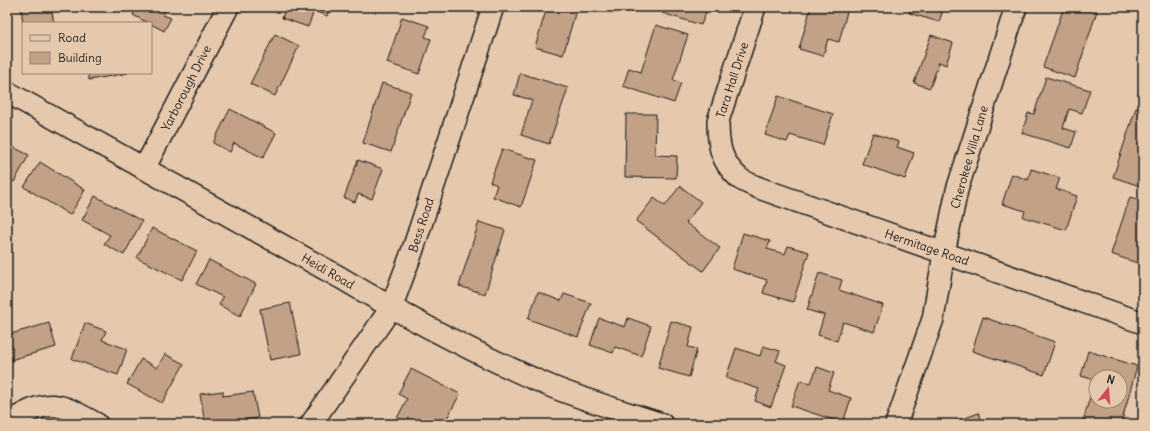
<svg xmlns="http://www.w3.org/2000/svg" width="1150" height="431" viewBox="0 0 1150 431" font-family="Delius,sans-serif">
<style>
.building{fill:#c3a186;stroke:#1c1c1c;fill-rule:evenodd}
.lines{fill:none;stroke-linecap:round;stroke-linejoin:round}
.street-casing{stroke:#1c1c1c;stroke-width:24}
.street{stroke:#e6c9ad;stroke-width:21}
.labels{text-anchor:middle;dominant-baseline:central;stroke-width:4;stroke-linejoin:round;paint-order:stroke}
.street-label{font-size:12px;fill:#1c1c1c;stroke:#e6c9ad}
</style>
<rect width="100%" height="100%" fill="#e6c9ad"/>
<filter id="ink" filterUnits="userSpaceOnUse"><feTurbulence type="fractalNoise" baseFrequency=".025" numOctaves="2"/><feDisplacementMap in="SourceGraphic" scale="8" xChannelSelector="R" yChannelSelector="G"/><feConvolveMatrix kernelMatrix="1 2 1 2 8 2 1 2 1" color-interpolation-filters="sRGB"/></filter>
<g filter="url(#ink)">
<path class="building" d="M21 7H51L54 23H23Z
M137 7H167L163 15 171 18 164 31 151 24V23H148L133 15Z
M286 7H330L327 16 314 11 308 27 282 18Z
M547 7H577L563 55 535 47Z
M664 7H708L701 25 662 13Z
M811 7H844L848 8 839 42 828 39 823 56 799 49Z
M911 7H944L939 22 909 13Z
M1064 7H1085L1097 11 1075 78 1043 67Z
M402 17 429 26 425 37 431 39 419 74 387 63Z
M656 25 688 35 673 80 681 83 674 103 623 86 629 68 641 72Z
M275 34 299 46 275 96 250 84Z
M931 35 953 43 946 65 939 62 930 88 914 83Z
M88 73H128L89 80Z
M520 73 568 88 549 144 521 135 532 100 514 95Z
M1046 77 1090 90 1082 113 1069 109 1063 128 1076 132 1071 148 1022 133 1028 113 1034 114Z
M1143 80V98L1138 96Z
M382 83 411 92 391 152 363 143Z
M778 96 833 114 823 145 790 135 787 142 765 135Z
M1136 108 1143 110V187L1113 177Z
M230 109 276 133 263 158 234 143 230 152 213 143Z
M626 114H656L655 155 677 156 676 178 625 177Z
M873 133 899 142 897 147 914 153 905 179 862 164Z
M11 146 29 155 14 182 7 178V149L9 151Z
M502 149 537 160 521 207 493 197 497 185 490 182Z
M358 160 383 169 372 199 358 194 355 202 344 198Z
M40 162 85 190 70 215 24 187Z
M1031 169 1060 178 1056 189 1077 196 1066 230 1023 217 1025 211 1002 204 1012 174 1028 180Z
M680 186 701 202 686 223 720 248 703 271 636 221 654 198 665 206Z
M95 196 142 221 124 255 104 244 110 235 82 220Z
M1130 197 1143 201V255L1140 264 1111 254Z
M479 222 505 230 485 294 459 286Z
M152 228 197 251 182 280 137 258Z
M743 233 770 241 767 249 785 254 788 246 809 252 793 302 763 293 767 280 732 269Z
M209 260 256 284 240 316 219 305 223 297 196 284Z
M819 273 842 280 839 290 883 305 874 332 843 322 837 341 818 335 824 315 807 310Z
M538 292 561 301 564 294 591 303 578 337 528 319Z
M290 303 301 354 270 360 260 309Z
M983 317 1055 342 1044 375 972 351Z
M599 318 625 327 628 318 651 326 641 356 615 347 613 353 590 345Z
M671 321 693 327 688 347 697 349 689 377 658 368Z
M49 323 56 347 7 361V335Z
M85 323 106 331 102 340 127 349 118 375 72 359Z
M763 346 780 351 776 361 786 365 771 407 755 401 759 389 726 378 736 348 760 356Z
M1088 351 1137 366 1121 424H1095L1083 421 1095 380 1081 376ZM1096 377H1120V401H1096Z
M165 354 184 364 162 403 127 384 141 359 157 368Z
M817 367 834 373 828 390 851 398 843 423 791 406 800 380 811 383Z
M411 369 460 394 444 424H394L407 399 398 394Z
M223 391V396L253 392 258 418 218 424H205L200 394Z
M979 413 983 424H948Z"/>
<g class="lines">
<g class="street-casing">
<path id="street" d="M755 7 718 121C718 144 720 161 739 178 744 182 753 185 759 188L1143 323
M7 92 341 278C408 318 478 355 550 386 587 401 625 412 662 424
M144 169 228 7
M9 424 11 421C50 397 59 403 97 424
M311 424 391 308 412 252 493 7
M896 424 933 319 944 253 957 190 1016 7"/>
</g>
<use href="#street" class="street"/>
</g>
</g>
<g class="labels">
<g class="street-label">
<text transform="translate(732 80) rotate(-72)">Tara Hall Drive</text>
<text transform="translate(186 88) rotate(-63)">Yarborough Drive</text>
<text transform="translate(969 157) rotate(-74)">Cherokee Villa Lane</text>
<text transform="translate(421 225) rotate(-72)">Bess Road</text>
<text transform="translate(927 247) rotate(19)">Hermitage Road</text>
<text transform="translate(328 271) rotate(30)">Heidi Road</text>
</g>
</g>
<rect width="1150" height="431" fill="none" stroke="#e6c9ad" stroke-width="24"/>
<rect x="12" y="12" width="1126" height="407" fill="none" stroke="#1c1c1c" stroke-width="1.5" filter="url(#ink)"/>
<rect x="22" y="22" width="130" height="52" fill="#e6c9ad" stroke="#958473"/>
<rect x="30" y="35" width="20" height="6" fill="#e6c9ad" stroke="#958473"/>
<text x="58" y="42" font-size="12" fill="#1c1c1c">Road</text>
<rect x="30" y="52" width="20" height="12" fill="#c3a186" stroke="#958473"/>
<text x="58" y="62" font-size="12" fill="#1c1c1c">Building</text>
<g transform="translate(1108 389) rotate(17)"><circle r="19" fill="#e6c9ad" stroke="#958473"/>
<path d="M0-3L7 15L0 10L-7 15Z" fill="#d1495b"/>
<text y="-6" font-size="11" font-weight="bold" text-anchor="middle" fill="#1c1c1c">N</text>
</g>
</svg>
